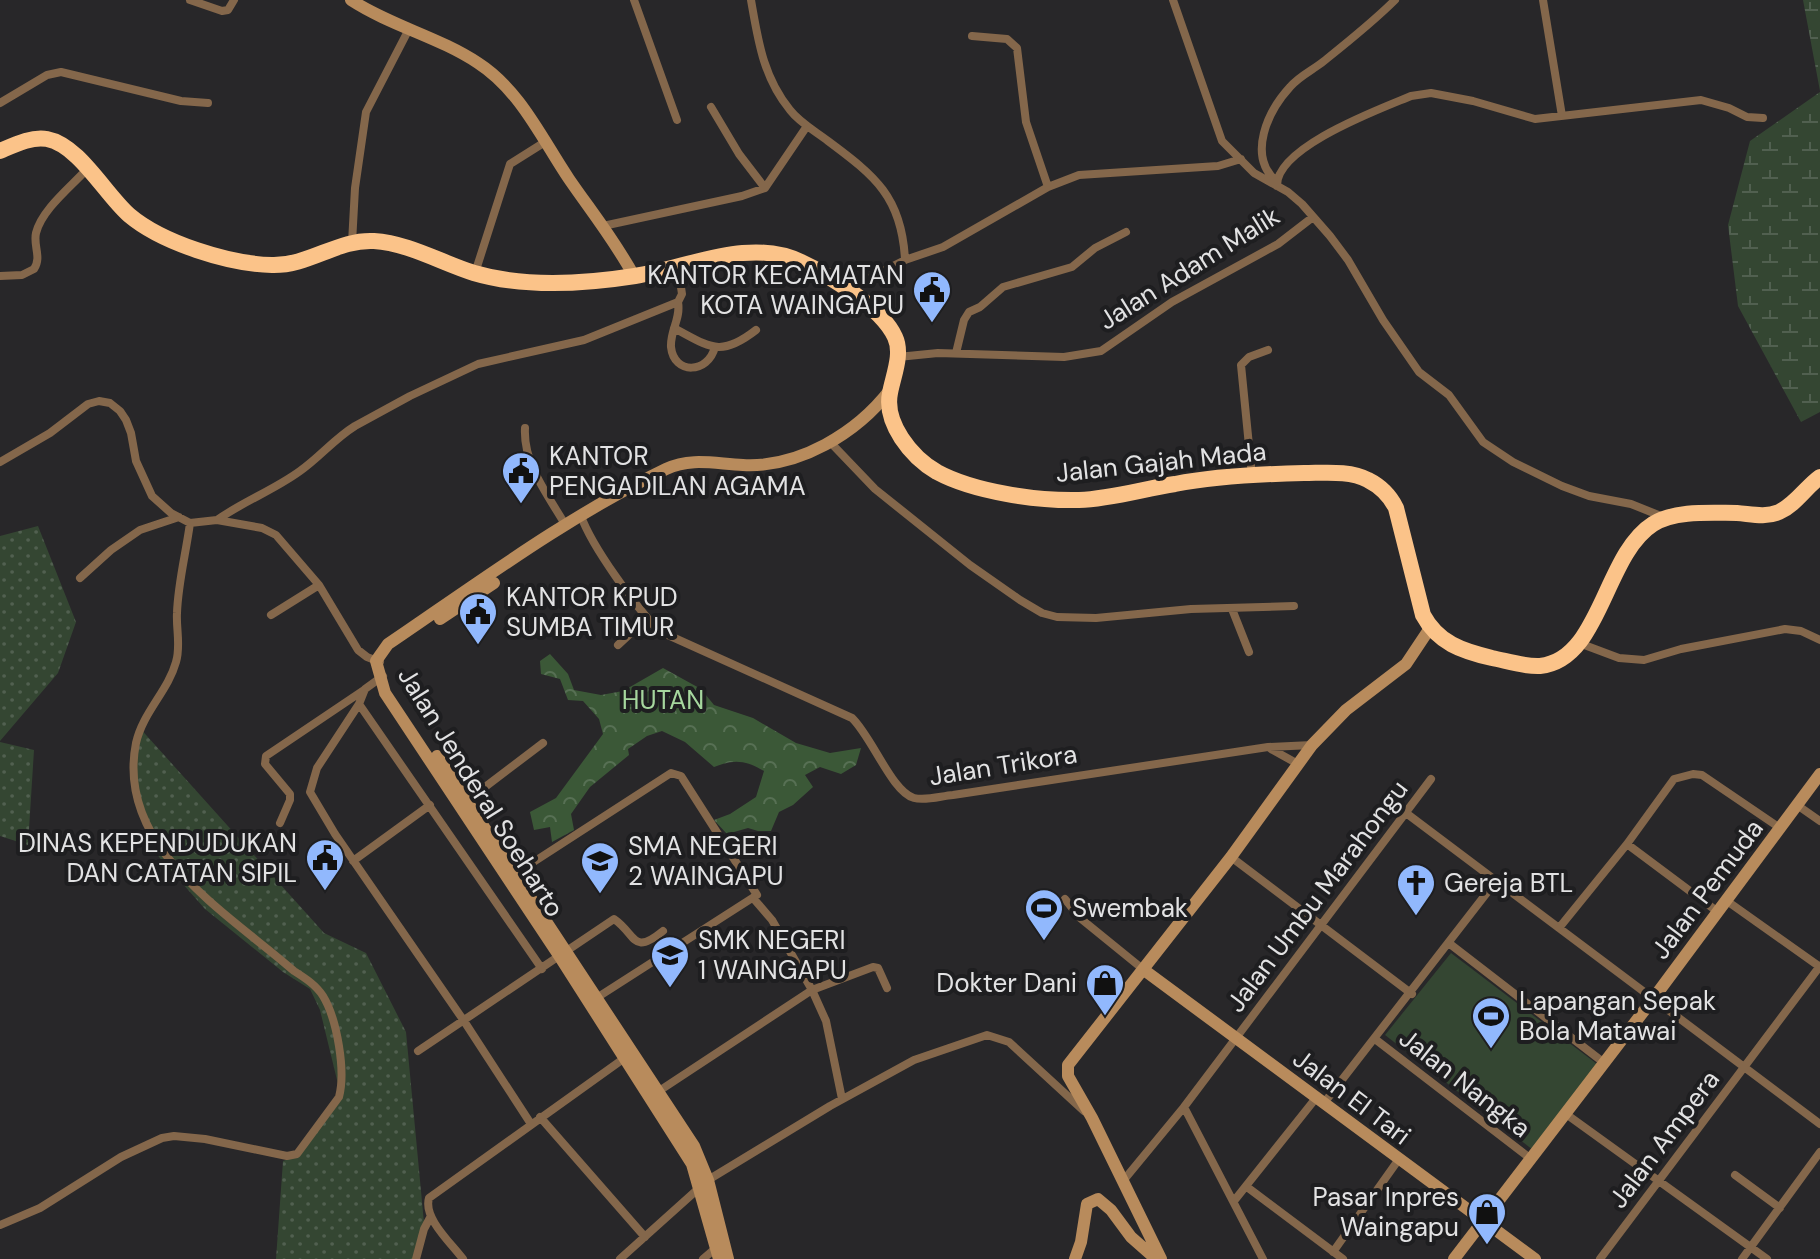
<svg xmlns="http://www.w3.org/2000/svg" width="1820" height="1259" viewBox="0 0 1820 1259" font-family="'DM Sans',sans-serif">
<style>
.green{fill:url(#green-dots)}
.forest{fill:url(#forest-crowns)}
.wetland{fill:url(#wetland-marsh)}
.pitch{fill:#344632}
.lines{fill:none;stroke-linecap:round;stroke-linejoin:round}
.street{stroke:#84674b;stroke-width:8}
.secondary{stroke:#b88b5c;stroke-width:12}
.highway{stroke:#fbc389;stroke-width:16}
.labels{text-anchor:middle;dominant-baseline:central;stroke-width:8;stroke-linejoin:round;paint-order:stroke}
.street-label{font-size:26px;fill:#e2e2e3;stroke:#1e1e20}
.poi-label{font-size:26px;fill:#e2e2e3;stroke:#1e1e20;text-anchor:start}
.park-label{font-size:26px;fill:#a6d79e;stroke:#1e1e20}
</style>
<defs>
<pattern id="green-dots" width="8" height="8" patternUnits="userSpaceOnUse" patternTransform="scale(2)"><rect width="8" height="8" fill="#344632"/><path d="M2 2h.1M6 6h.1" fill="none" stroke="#516050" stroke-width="1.8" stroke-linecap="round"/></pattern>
<pattern id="forest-crowns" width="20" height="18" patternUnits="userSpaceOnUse" patternTransform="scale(2)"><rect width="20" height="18" fill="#3b5837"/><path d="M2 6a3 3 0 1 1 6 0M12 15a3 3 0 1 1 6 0" fill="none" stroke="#577054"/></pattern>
<pattern id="wetland-marsh" width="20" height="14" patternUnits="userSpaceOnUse" patternTransform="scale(2)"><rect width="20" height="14" fill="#344632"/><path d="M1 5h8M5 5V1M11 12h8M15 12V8" fill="none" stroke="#516050"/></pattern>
</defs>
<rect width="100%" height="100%" fill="#282729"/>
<path class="green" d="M38 526 76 622 58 673 0 741V536Z
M138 726 324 933 366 953 406 1032 424 1223 413 1259H276L283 1161 300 1155 338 1094V1084L320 1010 310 989 283 972 205 909 159 857 137 808 131 762Z
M0 742 34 750 28 845 0 836Z"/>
<path class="forest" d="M550 654 568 674 574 690 601 695 623 691 663 668 701 689 714 705 753 718 796 743 830 753 861 748 856 765 841 774 820 767 805 775 813 787 793 805 779 812 771 831H758L748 828 727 834 714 820 730 814 756 797 764 771C745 760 734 759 714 767L685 742 662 731 647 736 628 749 629 755 590 787 571 814 574 830 552 842 550 827 534 830 530 812 556 798 603 734 599 719 583 701 568 700 560 679 541 674 540 661Z"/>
<path class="wetland" d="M1803 0H1820V91Z
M1820 92V412L1801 422 1738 306 1728 225 1750 141Z"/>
<path class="pitch" d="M1451 953 1597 1064 1533 1150 1385 1035Z"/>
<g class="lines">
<path class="street" d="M190 0 222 11 228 10 234 0
M634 0 677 120
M751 0C758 40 763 77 790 110 800 123 815 131 828 141 875 176 902 197 905 260
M1173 0 1222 141 1254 173 1288 192 1302 204 1330 236 1348 260 1383 320 1419 372 1449 395 1483 442 1513 462 1562 486 1589 496 1631 504 1666 518
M1543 0 1562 116
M972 36 1007 39 1017 48 1026 122 1048 187
M0 103 47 75 61 72 181 101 208 103
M711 107 739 154 765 188
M1276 181C1247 155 1268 111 1290 87 1299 76 1313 70 1324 61 1349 41 1373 22 1395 0
M1277 186C1276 147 1380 109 1411 96L1431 93 1473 101 1535 119 1701 100 1729 108 1747 117 1763 118
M603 226 742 196 765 188 807 126
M352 243 355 188 366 112 409 29
M475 273 510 164 545 142
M0 276 22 275 34 269C42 257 33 246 36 233 42 209 72 186 88 168
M849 288 905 260 943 247 1048 187 1079 175 1218 166 1241 159
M678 302C681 319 670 330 671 347 674 375 708 374 715 347
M674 328C710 347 720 358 756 330
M956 353 964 320 969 312 980 307 1003 287 1072 267 1095 248 1126 232
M898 357 938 353 1064 357 1101 351 1172 302 1278 244 1313 217
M525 428C523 464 548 495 566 526
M830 442 875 489 970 565 1020 600 1042 613 1057 617 1096 618 1191 609 1294 606
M0 462 50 433 88 404 99 401 110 403 120 411 126 420 131 433 136 461 152 496 171 513 190 523 217 520 262 528 276 535 319 585 358 650 367 657 380 662
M1252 476 1241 365 1249 357 1268 350
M581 516C592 547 636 607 659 631L852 718C872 737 892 792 914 798 926 801 941 796 953 795L1268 747 1312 745
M217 520C244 501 274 490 300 471 320 457 334 439 355 426L410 396 478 364 584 340 678 302 682 294 678 267
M80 578 111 550 140 530 179 517
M1232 609 1249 652
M271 615 319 585
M1579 643 1619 658 1644 660 1681 649 1785 629 1801 631 1820 640
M618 645 647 618
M383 676 365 689 359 704 317 768 310 792 335 834 464 1021 531 1124
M359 704 542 969
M1271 749 1298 764
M464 803 543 743
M1797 805 1820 821
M1406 813 1820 1124
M280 823 290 800V794L265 764 266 756 364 690
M1627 844 1718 912
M1231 857 1412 994
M353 861 430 805
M515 874 671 773 681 776 757 895 598 997
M753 898 772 920 812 990 873 967 878 968 887 988
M1065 899 1080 918 1144 970
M1727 901 1820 967
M1559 928 1627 844 1674 779 1693 774 1702 775 1780 828
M1450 944 1603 1062
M1375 1039 1531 1159
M418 1051 614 919C637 935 632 956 663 931
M659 1091 812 990 826 1021 842 1099
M1324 1103 1496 881
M1566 1114 1767 1259
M540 1117 645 1237
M1735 1175 1780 1208
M1123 1181 1184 1107
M1247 1187 1343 1259
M1234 1201 1316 1098
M0 1225 40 1208 121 1157 162 1138 174 1136 205 1139 287 1156 297 1154 339 1097C346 1071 337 1019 323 996 316 985 305 978 294 971 228 913 115 848 136 743 143 712 168 691 176 662 181 646 176 629 177 613 178 583 186 553 190 523
M1333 1252 1399 1159
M416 1259 424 1229 431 1216
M463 1259C451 1243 423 1218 429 1198L626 1057
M620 1259 708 1180 830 1106 914 1060 987 1035 1009 1042 1084 1111
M703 1259 717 1247
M1263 1259 1184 1107 1431 779
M1600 1259 1820 966
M1742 1259 1820 1152"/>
<path class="secondary" d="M351 0C391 26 439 37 478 63 520 90 542 139 569 179 591 211 615 241 634 276
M440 619 494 583
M437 756 694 1146 708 1180 728 1259
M1144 970 1535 1259
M719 1259 692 1164 560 957 385 693 376 661 388 644C478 583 568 516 666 469 691 457 716 464 743 465 799 468 857 433 890 390
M1075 1259 1081 1242 1087 1204 1098 1199 1111 1210 1131 1237 1156 1259
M1161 1259 1092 1118 1068 1076V1065L1231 857 1312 745 1346 710 1406 664 1430 628
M1454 1259 1653 999 1820 774"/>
<path class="highway" d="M0 151C14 145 32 136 47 139 79 145 105 194 129 215 162 243 229 264 272 265 309 266 338 239 374 241 408 243 442 263 474 273 525 288 584 284 635 276 688 268 750 237 801 262 829 275 882 308 895 337 903 354 893 376 890 393 884 423 911 457 937 472 974 492 1037 501 1079 500 1111 499 1143 489 1175 484 1217 476 1261 474 1304 473 1324 473 1350 470 1368 480 1380 486 1390 496 1396 508L1423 615C1438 643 1462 651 1492 658 1507 661 1525 667 1540 666 1601 660 1604 555 1653 524 1675 510 1712 513 1737 513 1751 514 1765 518 1779 512 1795 505 1806 487 1820 477"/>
</g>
<defs>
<g id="civic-pin" transform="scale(2)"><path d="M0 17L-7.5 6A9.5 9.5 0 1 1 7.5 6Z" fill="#91b8fd" stroke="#1e1e20"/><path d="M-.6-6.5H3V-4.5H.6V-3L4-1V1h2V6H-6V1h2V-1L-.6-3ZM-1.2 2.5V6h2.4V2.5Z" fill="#111"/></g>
<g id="school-pin" transform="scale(2)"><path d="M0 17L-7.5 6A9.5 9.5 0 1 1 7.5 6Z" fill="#91b8fd" stroke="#1e1e20"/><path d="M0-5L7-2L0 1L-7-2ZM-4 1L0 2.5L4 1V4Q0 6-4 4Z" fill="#111"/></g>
<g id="church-pin" transform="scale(2)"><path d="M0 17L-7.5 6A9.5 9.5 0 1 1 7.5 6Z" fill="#91b8fd" stroke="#1e1e20"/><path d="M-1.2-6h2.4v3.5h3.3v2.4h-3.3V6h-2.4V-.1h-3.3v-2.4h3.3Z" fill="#111"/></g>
<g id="stadium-pin" transform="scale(2)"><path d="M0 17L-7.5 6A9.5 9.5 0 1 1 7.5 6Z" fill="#91b8fd" stroke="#1e1e20"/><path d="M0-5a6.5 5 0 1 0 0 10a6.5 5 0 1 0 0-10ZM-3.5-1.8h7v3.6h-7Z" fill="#111"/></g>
<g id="shop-pin" transform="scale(2)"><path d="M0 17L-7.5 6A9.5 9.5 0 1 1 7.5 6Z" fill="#91b8fd" stroke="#1e1e20"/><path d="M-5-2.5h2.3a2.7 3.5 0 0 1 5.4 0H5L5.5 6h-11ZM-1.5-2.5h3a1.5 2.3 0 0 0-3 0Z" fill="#111"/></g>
</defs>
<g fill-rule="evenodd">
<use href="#civic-pin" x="932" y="290"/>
<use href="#civic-pin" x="521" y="471"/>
<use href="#civic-pin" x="478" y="612"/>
<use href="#civic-pin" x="325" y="858"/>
<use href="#school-pin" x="600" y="861"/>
<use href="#church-pin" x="1416" y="883"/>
<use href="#stadium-pin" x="1044" y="908"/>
<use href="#school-pin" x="670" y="955"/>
<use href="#shop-pin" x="1105" y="983"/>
<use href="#stadium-pin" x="1491" y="1016"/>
<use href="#shop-pin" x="1487" y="1212"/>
</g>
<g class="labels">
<g class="street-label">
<text transform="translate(1189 268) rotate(-32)">Jalan Adam Malik</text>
<text transform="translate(1161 462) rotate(-6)">Jalan Gajah Mada</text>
<text transform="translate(1003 765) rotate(-9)">Jalan Trikora</text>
<text transform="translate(481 792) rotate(58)">Jalan Jenderal Soeharto</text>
<text transform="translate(1707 889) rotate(-53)">Jalan Pemuda</text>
<text transform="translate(1317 896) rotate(-53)">Jalan Umbu Marahongu</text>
<text transform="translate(1465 1083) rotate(38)">Jalan Nangka</text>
<text transform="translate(1352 1097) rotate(37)">Jalan El Tari</text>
<text transform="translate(1664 1139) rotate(-53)">Jalan Ampera</text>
</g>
<g class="poi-label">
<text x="904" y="275" text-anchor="end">KANTOR KECAMATAN<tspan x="904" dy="30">KOTA WAINGAPU</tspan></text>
<text x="549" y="456">KANTOR<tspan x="549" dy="30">PENGADILAN AGAMA</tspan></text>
<text x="506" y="597">KANTOR KPUD<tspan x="506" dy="30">SUMBA TIMUR</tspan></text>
<text x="297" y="843" text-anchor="end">DINAS KEPENDUDUKAN<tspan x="297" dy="30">DAN CATATAN SIPIL</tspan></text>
<text x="628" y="846">SMA NEGERI<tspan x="628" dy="30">2 WAINGAPU</tspan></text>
<text x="1444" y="883">Gereja BTL</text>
<text x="1072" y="908">Swembak</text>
<text x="698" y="940">SMK NEGERI<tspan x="698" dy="30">1 WAINGAPU</tspan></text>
<text x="1077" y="983" text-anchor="end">Dokter Dani</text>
<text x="1519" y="1001">Lapangan Sepak<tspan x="1519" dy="30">Bola Matawai</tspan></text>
<text x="1459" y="1197" text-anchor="end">Pasar Inpres<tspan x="1459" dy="30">Waingapu</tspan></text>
</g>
<g class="park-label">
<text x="663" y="700">HUTAN</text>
</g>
</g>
</svg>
